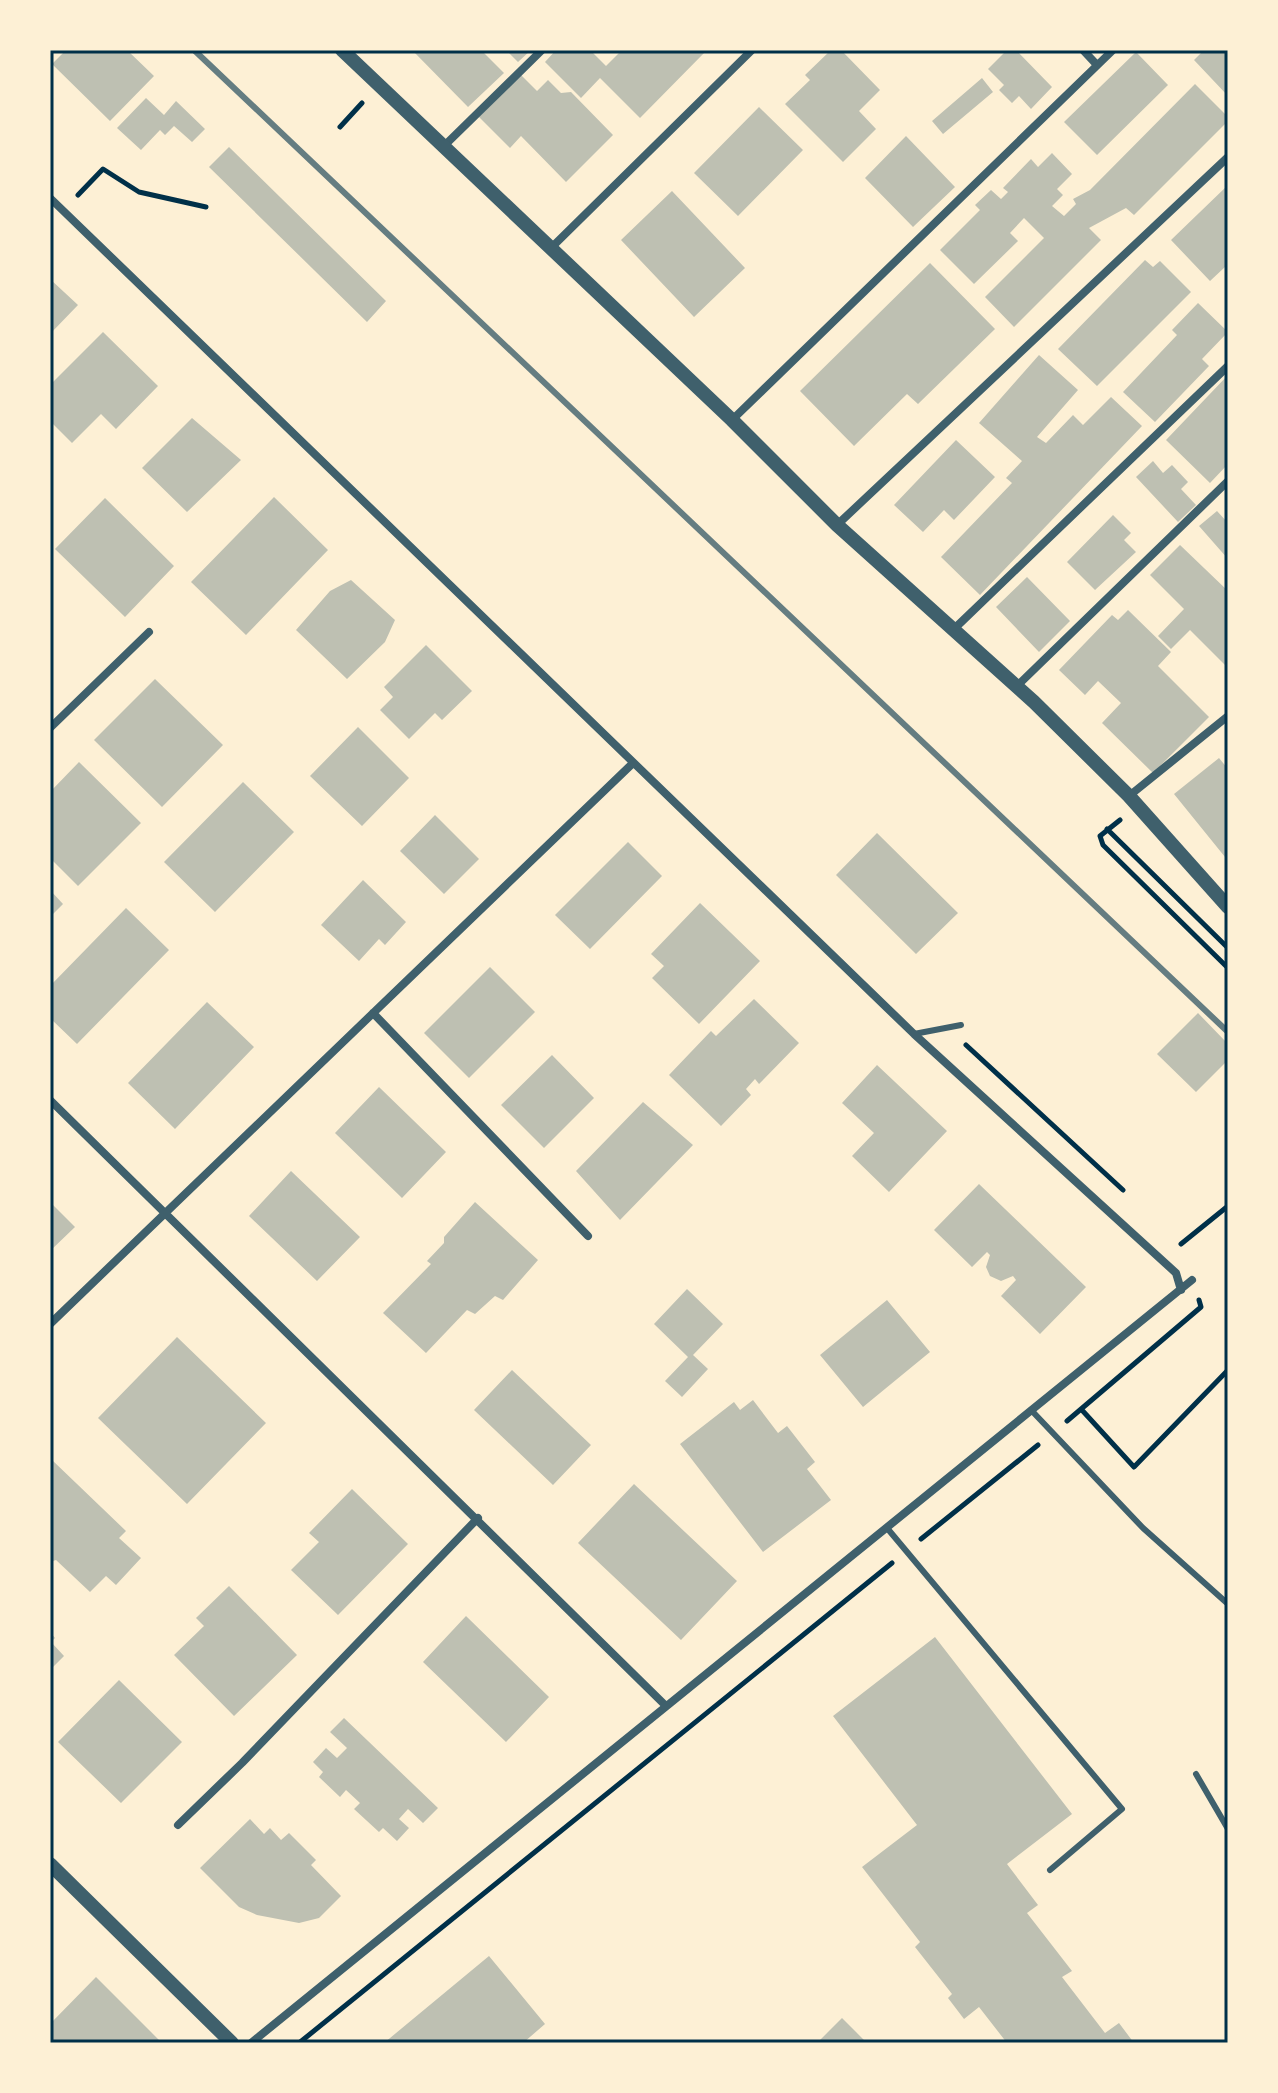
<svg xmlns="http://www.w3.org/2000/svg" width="1278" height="2093" viewBox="0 0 1278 2093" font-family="Helvetica,sans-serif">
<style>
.building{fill:#bec0b2}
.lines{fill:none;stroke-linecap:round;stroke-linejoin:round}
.path{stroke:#003049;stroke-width:5}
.service{stroke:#3f606c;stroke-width:6}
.minor{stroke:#3f606c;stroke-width:8}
.tertiary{stroke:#3f606c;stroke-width:14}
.rail{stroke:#657d81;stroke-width:6}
.neatline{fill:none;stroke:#003049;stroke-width:3}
</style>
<rect width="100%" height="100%" fill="#fdf0d5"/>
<path class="building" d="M66 50H127L154 76 110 121 52 64Z
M412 50H481L504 73 468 107Z
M506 50H531L518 62Z
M556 50H590L606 66 622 50H707L640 118 600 78 581 98 545 62Z
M831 50H841L880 90 859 111 876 129 843 162 785 104 810 80 805 75Z
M1007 50H1016L1052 87 1031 109 1019 96 1012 103 999 90 1004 85 988 69Z
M1204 50H1228V96L1194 60Z
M1136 52 1168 85 1097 155 1064 122Z
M521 75 537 91 548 80 561 93 571 92 613 135 566 182 521 136 510 148 479 117Z
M982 78 993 92 943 134 932 121Z
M1195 84 1228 117V121L1134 215 1126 208 1089 228 1101 240 1014 327 985 297 1044 238 1024 218 1010 233 1018 241 974 284 940 250 980 210 975 205 991 190 1001 199 1008 192 1003 188 1031 159 1038 167 1052 153 1072 174 1057 189 1063 195 1052 206 1064 216 1076 204 1073 199 1090 190Z
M146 98 164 115 176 101 205 129 192 142 174 126 165 135 160 130 141 150 117 128Z
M759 107 803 150 738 216 694 173Z
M906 136 955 187 913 227 865 178Z
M229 147 386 301 367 322 209 167Z
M1228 185V270L1225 267 1210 281 1171 240Z
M672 191 745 268 694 317 621 240Z
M1145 260 1153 267 1160 261 1191 292 1097 386 1058 349Z
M930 263 995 329 918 404 907 394 854 446 800 391Z
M50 279 78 305 50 334Z
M1198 303 1228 332 1202 359 1209 366 1155 422 1123 392 1177 335 1172 330Z
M103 332 158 386 116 429 101 414 72 443 50 421V385Z
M1039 355 1078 390 1037 437 1046 443 1073 415 1083 425 1111 397 1142 426 980 595 941 557 1012 483 1006 478 1022 461 979 423Z
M1228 375V464L1210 483 1166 440Z
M192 418 241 460 187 512 142 468Z
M956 440 995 477 954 520 944 510 923 532 894 505Z
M1153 461 1163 473 1172 465 1188 482 1181 489 1196 505 1178 522 1136 477Z
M274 497 328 550 246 635 191 582Z
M105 498 174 566 125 617 55 549Z
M1217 511 1228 523V559L1199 526Z
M1113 515 1131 533 1124 540 1136 552 1095 590 1067 562Z
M1180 545 1228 591V668L1190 630 1171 649 1158 636 1184 609 1150 575Z
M1027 577 1070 621 1039 652 996 607Z
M351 580 395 620 385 642 347 679 296 630 330 591Z
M1128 610 1171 652 1158 666 1209 717 1153 773 1102 723 1121 703 1098 681 1085 695 1059 670 1112 615 1118 620Z
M426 645 472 691 442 720 435 713 409 739 380 710 393 697 384 687Z
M155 679 223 745 162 807 94 740Z
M358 727 409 778 362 826 310 776Z
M1219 758 1228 769V854L1225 857 1174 794Z
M79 762 141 823 78 886 50 858V792Z
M243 782 294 832 215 912 164 862Z
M435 815 479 859 444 894 400 851Z
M877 833 958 913 916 954 836 875Z
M628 842 662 876 590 949 555 915Z
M363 880 406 922 385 945 379 939 359 961 321 925Z
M50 890 63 904 50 917Z
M700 903 760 961 699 1024 652 978 664 966 651 954Z
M126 908 169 950 77 1044 50 1018V986Z
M490 967 535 1012 469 1078 424 1033Z
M754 999 799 1043 759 1084 755 1079 746 1089 751 1095 721 1126 669 1075 711 1031 716 1036Z
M207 1002 254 1047 175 1129 128 1083Z
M1198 1013 1228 1044V1060L1196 1092 1157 1054Z
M552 1055 594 1098 544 1148 501 1105Z
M877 1065 947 1131 889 1192 852 1156 874 1133 842 1103Z
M379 1087 446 1152 402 1198 335 1133Z
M643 1102 693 1145 620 1220 576 1171Z
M291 1171 360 1237 317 1281 249 1216Z
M979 1184 1086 1287 1040 1334 1001 1296 1016 1280 1013 1276 1001 1281 990 1276 986 1267 990 1255 987 1252 972 1267 934 1230Z
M50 1202 75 1227 50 1251Z
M475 1202 538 1260 503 1300 495 1296 475 1314 467 1310 426 1353 383 1313 431 1264 427 1261 444 1243V1237Z
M687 1289 723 1324 693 1355 708 1369 682 1397 665 1381 688 1357 654 1324Z
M887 1300 930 1352 863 1407 820 1355Z
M177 1337 266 1423 187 1504 98 1418Z
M512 1370 591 1445 553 1485 474 1410Z
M753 1400 778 1433 787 1426 815 1462 807 1469 831 1500 763 1552 680 1444 734 1402 740 1410Z
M52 1460 126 1531 119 1538 141 1558 116 1585 106 1576 90 1592 56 1560 50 1562Z
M634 1484 737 1581 681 1640 578 1543Z
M352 1489 408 1544 338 1615 291 1570 319 1542 309 1533Z
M229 1586 297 1655 234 1716 174 1655 204 1626 196 1618Z
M466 1616 549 1697 506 1742 423 1662Z
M50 1632 55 1638 51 1642 64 1656 50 1670Z
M935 1637 1072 1814 1007 1864 1038 1905 1027 1913 1072 1971 1062 1977 1105 2033 1119 2023 1134 2043H1007L979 2007 964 2019 948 1998 952 1994 915 1947 920 1942 862 1867 917 1825 833 1716Z
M119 1680 182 1742 121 1803 58 1742Z
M344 1718 438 1808 423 1823 408 1809 399 1819 409 1828 397 1841 383 1828 379 1832 354 1809 360 1803 346 1790 340 1797 319 1777 323 1772 313 1762 326 1748 337 1758 347 1748 330 1732Z
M250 1819 264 1834 270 1828 281 1840 289 1833 316 1860 311 1865 341 1896 319 1918 299 1923 257 1915 239 1907 200 1868Z
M489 1956 545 2024 523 2043H384Z
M96 1977 162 2043H50V2024Z
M842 2018 867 2043H817Z"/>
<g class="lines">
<path class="path" d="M340 127 362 103
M78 195 103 169 139 192 206 207
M1120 820 1100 836 1103 845 1228 968
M1107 829 1228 948
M966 1045 1123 1190
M1181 1244 1228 1206
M1081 1409 1134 1467 1228 1370
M1067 1421 1201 1307 1199 1300
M921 1539 1038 1445
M299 2043 892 1563"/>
<path class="service" d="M914 1034 961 1025
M1032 1411 1143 1528 1228 1604
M887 1528 1122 1809 1050 1870
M1196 1774 1228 1829"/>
<path class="minor" d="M1083 50 1097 65
M444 146 542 50
M50 198 914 1034 1176 1273 1181 1290
M551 248 752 50
M732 420 1113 50
M837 525 1228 157
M954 629 1228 366
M1017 686 1228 481
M50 728 149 632
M1129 796 1228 716
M373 1013 588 1236
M50 1100 666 1706
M50 1324 633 763
M178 1825 242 1763 478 1518
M251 2043 1192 1280"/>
<path class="tertiary" d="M342 50 732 420 837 525 1034 702 1129 796 1228 907
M50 1864 232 2043"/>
<path class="rail" d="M194 50 1228 1032"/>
</g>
<rect width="1278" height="2093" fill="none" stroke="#fdf0d5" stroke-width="104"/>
<rect x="52" y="52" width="1174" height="1989" class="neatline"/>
</svg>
